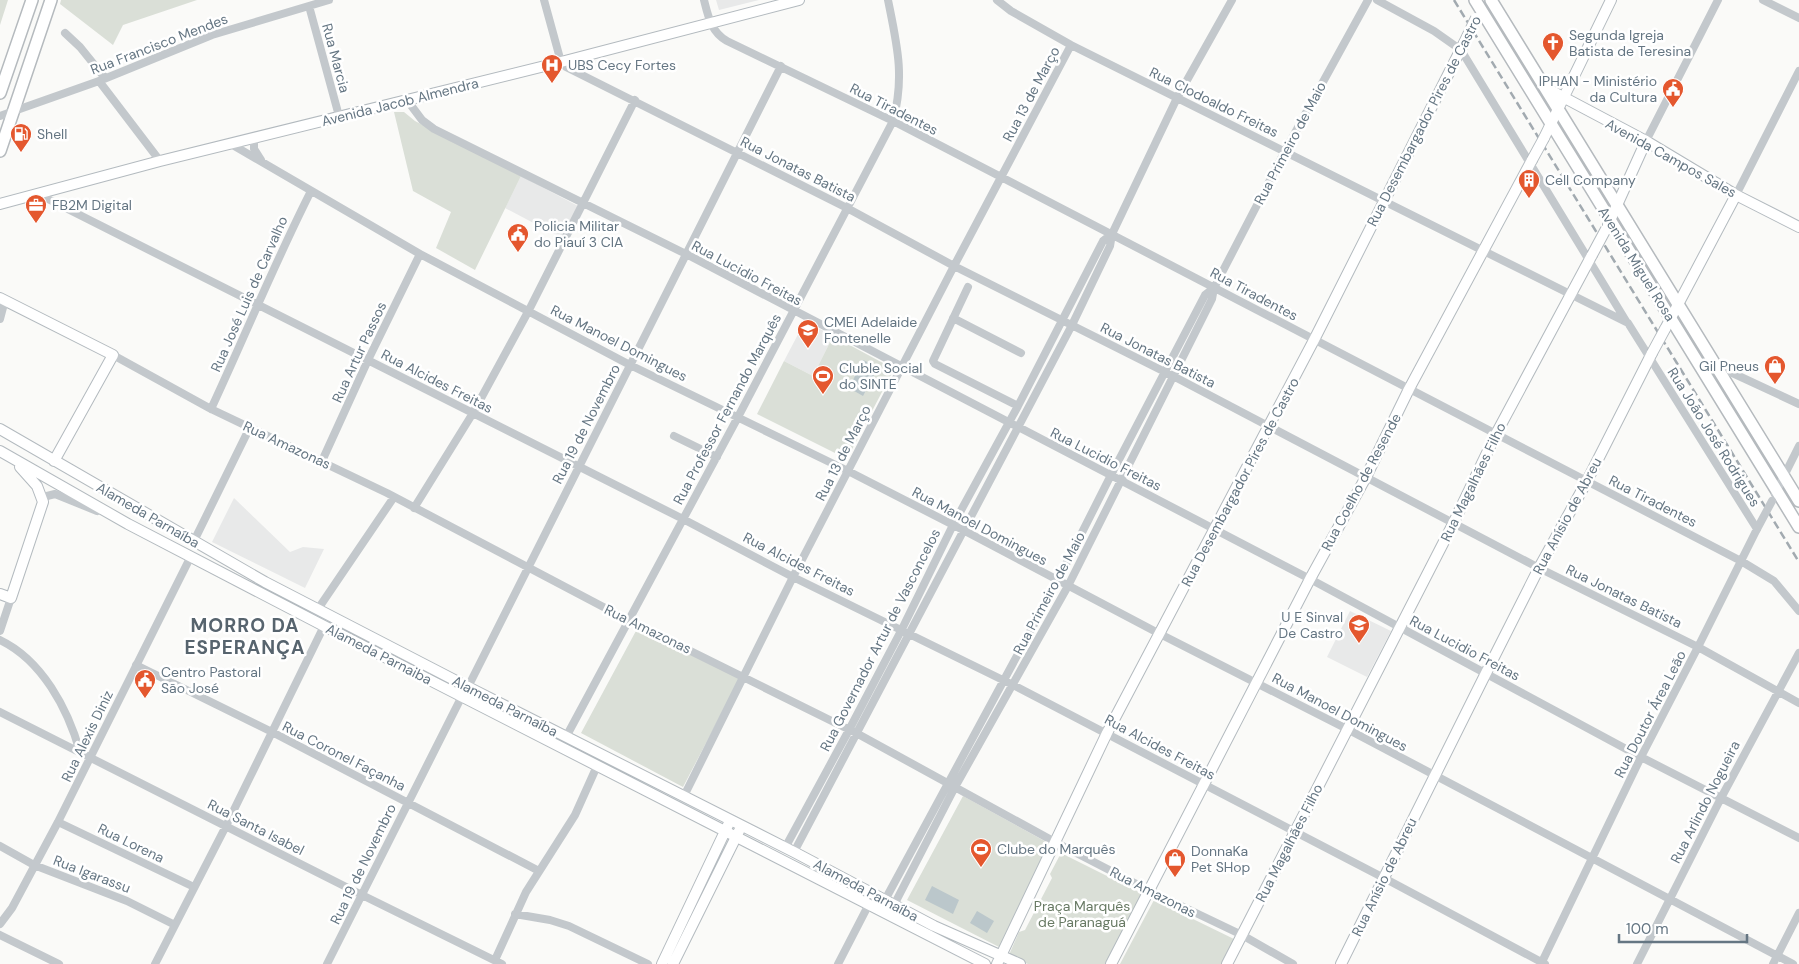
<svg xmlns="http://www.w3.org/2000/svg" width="1799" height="964" viewBox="0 0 1799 964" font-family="'DM Sans',sans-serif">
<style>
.built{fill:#e8e9e9}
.green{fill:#dadfd7}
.water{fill:#bbc7cb}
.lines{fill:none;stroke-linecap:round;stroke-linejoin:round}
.secondary-casing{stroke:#b3babf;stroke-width:12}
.primary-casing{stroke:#b5babe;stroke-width:14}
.street{stroke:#c3c8cc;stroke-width:8}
.secondary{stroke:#fff;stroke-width:10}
.primary{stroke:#fff;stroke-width:11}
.rail{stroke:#a2aab0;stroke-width:2.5;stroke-dasharray:8 4;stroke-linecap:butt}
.secondary-bridge-casing{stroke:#b3babf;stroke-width:12;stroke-linecap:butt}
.street-bridge{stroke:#c3c8cc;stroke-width:8}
.secondary-bridge{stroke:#fff;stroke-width:10}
.labels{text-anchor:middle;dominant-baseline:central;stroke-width:5;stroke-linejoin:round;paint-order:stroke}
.poi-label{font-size:14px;fill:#657683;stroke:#fff;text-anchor:start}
.street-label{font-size:14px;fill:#657683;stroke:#fff}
.park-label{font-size:14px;fill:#687a64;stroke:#fff}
.district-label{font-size:19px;font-weight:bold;letter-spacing:1px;fill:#57646e;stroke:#fff}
</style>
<rect width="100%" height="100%" fill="#fafaf8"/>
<path class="built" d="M716 0H759L719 10Z
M521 176 578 206 562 238 505 208Z
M805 321 833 336 813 376 784 361Z
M234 498 290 552 303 547 324 549 305 588 212 542Z
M1350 611 1391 631 1367 677 1327 657Z"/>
<path class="green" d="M0 0H8L0 25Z
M61 0H197L123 25 113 45 60 4Z
M394 112H404L415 121 521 176 475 270 436 248 451 212 413 191Z
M833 336 894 369 847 459 757 414 784 361 813 376Z
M637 629 740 678 683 787 581 733Z
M963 796 1050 844 1001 946 999 947 907 900Z
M1061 853 1143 894 1105 964H1028L1008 957 1019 932 1025 930 1052 878 1050 874Z
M1154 900 1234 939 1221 964H1120Z"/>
<path class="water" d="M863 360 878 367 863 396 849 388Z
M932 886 959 900 953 914 925 900Z
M977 911 994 921 987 933 970 923Z"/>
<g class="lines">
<g class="secondary-casing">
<path id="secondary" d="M1546 88 1646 141 1736 195 1799 227
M1544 138 1611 0
M0 204 160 161 561 62 799 0
M1608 225 1646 141
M0 298 113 355 54 461
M1665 329 1736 195
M0 429 265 582 468 687 794 852 934 926 1020 964
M0 451 128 524 324 626 985 964
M0 594 11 598 43 502 37 486 20 467
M662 964 728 825
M673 964 739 831
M997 964 1107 733 1314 340 1463 45
M1111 964 1310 579 1366 477 1409 389 1532 160
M1227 964 1453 524 1496 434 1592 255
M1341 964 1486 673 1539 568 1587 481 1652 353"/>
</g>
<g class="primary-casing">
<path id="primary" d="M1475 0 1799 527
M1491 0 1799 501
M0 93 32 0
M0 151 51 0"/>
</g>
<path class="street" d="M544 0 561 62 566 67 847 208 954 266 1173 376 1539 568 1698 647 1799 703
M704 0C708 16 711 32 727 41L893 121 1741 561 1774 581 1799 611
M997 0 1011 11 1071 45 1628 323 1757 529 1698 647 1641 757 1541 964
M1377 0 1434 31 1461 50 1626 321
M1763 0 1799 18
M309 6 339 116
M65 33 80 47 105 78
M99 81 160 161
M407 100 422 120 434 129 686 254 1120 480 1310 579 1641 757 1799 838
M0 116 99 81 212 35 329 0
M254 138V149L261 160
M1646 141 1718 0
M231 144 420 254 630 365 848 471 963 530 1160 634 1347 729 1793 964
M38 194 683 519 793 577 1013 685 1384 878 1545 964
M1736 195 1799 71
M968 287 933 361 935 364 1018 406
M953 318 1021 353
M0 319 5 300
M113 355 211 409 387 493 628 620 858 734 1055 842 1150 891 1242 935 1293 964
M1715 365 1799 404
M211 409C245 336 275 262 311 191
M674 436 717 457
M322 461 368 360 420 254
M1775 494 1799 446
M43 502 47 496 55 494 97 511
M414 508 473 413 529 310 635 100
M194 541 250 427
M318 609 394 497
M0 631 11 598
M0 640C42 660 68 709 80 752
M136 665 272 732 539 871
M468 687 781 66
M0 712 362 895 502 964
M566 737 738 417 893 121C905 76 897 45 888 0
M684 796 793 577 954 266 1071 45
M58 822 194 887
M0 846 34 865 127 901 175 925
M785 848 849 730 902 629 953 525 1018 406 1103 241 1112 234
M794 852 1072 325 1110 246 1112 234 1177 98 1232 0
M885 900 1058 580 1111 475 1205 295 1214 288
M894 905 955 787 1068 586 1212 299 1214 288 1285 151 1368 0
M515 914 550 920 569 926 648 964
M0 924 12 908 58 822 191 556
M0 935 59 964
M495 960 526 892 575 815 597 766
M155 964 226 826 324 626
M327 964 462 696
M838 964 869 904
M1637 964 1721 798 1799 653
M1773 964 1799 913"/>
<use href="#secondary" class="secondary"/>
<use href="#primary" class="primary"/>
<path class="rail" d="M1454 0 1799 562"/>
<g class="secondary-bridge-casing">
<path id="secondary-bridge" d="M1463 45 1476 18
M1532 160 1544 138
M1592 255 1606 229
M1652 353 1665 329"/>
</g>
<path class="street-bridge" d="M1757 529 1772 501"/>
<use href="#secondary-bridge" class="secondary-bridge"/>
</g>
<defs>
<g id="church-pin" transform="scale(1.125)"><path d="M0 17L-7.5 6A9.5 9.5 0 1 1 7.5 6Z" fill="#e4572e" stroke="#fff"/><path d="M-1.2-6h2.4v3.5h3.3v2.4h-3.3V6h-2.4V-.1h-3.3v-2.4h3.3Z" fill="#fff"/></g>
<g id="hospital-pin" transform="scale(1.125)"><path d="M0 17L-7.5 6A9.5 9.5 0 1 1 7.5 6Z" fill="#e4572e" stroke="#fff"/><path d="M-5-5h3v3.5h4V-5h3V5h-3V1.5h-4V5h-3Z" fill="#fff"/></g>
<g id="civic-pin" transform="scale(1.125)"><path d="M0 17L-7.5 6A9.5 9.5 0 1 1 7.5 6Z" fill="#e4572e" stroke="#fff"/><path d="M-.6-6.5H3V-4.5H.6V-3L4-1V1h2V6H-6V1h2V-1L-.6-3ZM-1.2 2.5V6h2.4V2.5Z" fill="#fff"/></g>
<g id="fuel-pin" transform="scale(1.125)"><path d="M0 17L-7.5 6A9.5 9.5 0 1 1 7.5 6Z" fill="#e4572e" stroke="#fff"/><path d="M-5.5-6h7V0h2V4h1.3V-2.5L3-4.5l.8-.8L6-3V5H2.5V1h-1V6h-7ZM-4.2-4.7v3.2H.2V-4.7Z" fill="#fff"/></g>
<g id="building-pin" transform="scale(1.125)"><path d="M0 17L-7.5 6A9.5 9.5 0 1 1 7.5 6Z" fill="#e4572e" stroke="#fff"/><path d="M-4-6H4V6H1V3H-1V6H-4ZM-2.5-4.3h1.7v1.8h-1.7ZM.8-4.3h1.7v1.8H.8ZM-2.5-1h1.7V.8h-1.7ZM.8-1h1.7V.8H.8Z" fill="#fff"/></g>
<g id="office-pin" transform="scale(1.125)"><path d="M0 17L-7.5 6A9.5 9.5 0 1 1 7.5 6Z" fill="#e4572e" stroke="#fff"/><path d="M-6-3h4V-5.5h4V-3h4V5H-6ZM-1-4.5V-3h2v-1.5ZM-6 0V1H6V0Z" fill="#fff"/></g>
<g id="school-pin" transform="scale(1.125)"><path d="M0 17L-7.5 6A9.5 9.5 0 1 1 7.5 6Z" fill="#e4572e" stroke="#fff"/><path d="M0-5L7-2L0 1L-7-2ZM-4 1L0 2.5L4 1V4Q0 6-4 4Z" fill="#fff"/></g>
<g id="shop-pin" transform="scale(1.125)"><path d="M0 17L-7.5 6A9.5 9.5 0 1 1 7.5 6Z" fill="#e4572e" stroke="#fff"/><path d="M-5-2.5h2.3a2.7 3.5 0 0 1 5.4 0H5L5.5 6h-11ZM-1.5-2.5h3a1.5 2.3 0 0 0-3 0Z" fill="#fff"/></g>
<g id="stadium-pin" transform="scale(1.125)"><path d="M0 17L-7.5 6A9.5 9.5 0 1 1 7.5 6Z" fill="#e4572e" stroke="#fff"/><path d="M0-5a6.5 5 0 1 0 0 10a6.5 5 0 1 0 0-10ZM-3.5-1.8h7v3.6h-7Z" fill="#fff"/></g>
</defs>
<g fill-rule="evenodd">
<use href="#church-pin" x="1553" y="43"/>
<use href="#hospital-pin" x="552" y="65"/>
<use href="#civic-pin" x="1673" y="89"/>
<use href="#fuel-pin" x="21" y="134"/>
<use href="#building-pin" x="1529" y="180"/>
<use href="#office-pin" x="36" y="205"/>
<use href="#civic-pin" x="518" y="234"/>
<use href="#school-pin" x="808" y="330"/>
<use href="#shop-pin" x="1775" y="366"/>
<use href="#stadium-pin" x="823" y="376"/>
<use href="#school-pin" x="1359" y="625"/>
<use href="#civic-pin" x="145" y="680"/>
<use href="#stadium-pin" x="981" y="849"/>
<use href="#shop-pin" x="1175" y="859"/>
</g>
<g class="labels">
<g class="poi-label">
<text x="1569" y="35">Segunda Igreja<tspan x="1569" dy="16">Batista de Teresina</tspan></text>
<text x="568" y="65">UBS Cecy Fortes</text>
<text x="1657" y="81" text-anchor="end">IPHAN - Ministério<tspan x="1657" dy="16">da Cultura</tspan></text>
<text x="37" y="134">Shell</text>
<text x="1545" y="180">Cell Company</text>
<text x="52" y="205">FB2M Digital</text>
<text x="534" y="226">Policia Militar<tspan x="534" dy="16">do Piauí 3 CIA</tspan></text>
<text x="824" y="322">CMEI Adelaide<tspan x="824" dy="16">Fontenelle</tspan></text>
<text x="1759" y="366" text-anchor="end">Gil Pneus</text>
<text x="839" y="368">Cluble Social<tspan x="839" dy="16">do SINTE</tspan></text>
<text x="1343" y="617" text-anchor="end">U E Sinval<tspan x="1343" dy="16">De Castro</tspan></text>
<text x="161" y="672">Centro Pastoral<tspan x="161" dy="16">São José</tspan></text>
<text x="997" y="849">Clube do Marquês</text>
<text x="1191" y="851">DonnaKa<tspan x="1191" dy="16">Pet SHop</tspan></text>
</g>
<g class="street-label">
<text transform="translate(159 44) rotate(-21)">Rua Francisco Mendes</text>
<text transform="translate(336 58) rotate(75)">Rua Marcia</text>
<text transform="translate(1031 94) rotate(-62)">Rua 13 de Março</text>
<text transform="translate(400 102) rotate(-14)">Avenida Jacob Almendra</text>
<text transform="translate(1214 102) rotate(26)">Rua Clodoaldo Freitas</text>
<text transform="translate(894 109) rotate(27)">Rua Tiradentes</text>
<text transform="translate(1424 121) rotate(-63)">Rua Desembargador Pires de Castro</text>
<text transform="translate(1290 143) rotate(-62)">Rua Primeiro de Maio</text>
<text transform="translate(1671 158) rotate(29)">Avenida Campos Sales</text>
<text transform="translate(798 169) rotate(27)">Rua Jonatas Batista</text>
<text transform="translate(1637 264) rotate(58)">Avenida Miguel Rosa</text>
<text transform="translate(747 273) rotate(28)">Rua Lucidio Freitas</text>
<text transform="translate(249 294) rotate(-66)">Rua José Luis de Carvalho</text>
<text transform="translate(1254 294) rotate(28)">Rua Tiradentes</text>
<text transform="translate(619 343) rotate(27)">Rua Manoel Domingues</text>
<text transform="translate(359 352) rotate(-65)">Rua Artur Passos</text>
<text transform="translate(1158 355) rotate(27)">Rua Jonatas Batista</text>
<text transform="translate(437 381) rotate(27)">Rua Alcides Freitas</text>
<text transform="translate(727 409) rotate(-62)">Rua Professor Fernando Marquês</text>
<text transform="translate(586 424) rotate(-63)">Rua 19 de Novembro</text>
<text transform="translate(1714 437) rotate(58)">Rua João José Rodrigues</text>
<text transform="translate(287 445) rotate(25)">Rua Amazonas</text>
<text transform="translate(843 453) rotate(-63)">Rua 13 de Março</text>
<text transform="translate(1106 459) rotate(27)">Rua Lucidio Freitas</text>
<text transform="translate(1240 482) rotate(-62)">Rua Desembargador Pires de Castro</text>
<text transform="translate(1361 482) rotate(-62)">Rua Coelho de Resende</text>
<text transform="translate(1473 482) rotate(-64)">Rua Magalhães Filho</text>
<text transform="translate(1653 501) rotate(27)">Rua Tiradentes</text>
<text transform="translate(148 515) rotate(30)">Alameda Parnaíba</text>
<text transform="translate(1567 516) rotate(-62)">Rua Anísio de Abreu</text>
<text transform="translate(980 526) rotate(28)">Rua Manoel Domingues</text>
<text transform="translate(799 564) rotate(27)">Rua Alcides Freitas</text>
<text transform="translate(1049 593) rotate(-62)">Rua Primeiro de Maio</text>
<text transform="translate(1624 596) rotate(26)">Rua Jonatas Batista</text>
<text transform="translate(648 629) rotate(26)">Rua Amazonas</text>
<text transform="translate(880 640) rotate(-63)">Rua Governador Artur de Vasconcelos</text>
<text transform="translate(1465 648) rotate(28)">Rua Lucidio Freitas</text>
<text transform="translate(379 654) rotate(27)">Alameda Parnaiba</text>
<text transform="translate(505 706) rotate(27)">Alameda Parnaíba</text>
<text transform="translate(1340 712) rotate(28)">Rua Manoel Domingues</text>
<text transform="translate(1650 714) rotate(-63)">Rua Doutor Área Leão</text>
<text transform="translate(87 736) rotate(-64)">Rua Alexis Diniz</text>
<text transform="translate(1160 747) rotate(28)">Rua Alcides Freitas</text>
<text transform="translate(344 756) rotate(27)">Rua Coronel Façanha</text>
<text transform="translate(1705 802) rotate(-63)">Rua Arlindo Nogueira</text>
<text transform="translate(256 827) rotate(27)">Rua Santa Isabel</text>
<text transform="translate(131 843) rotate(26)">Rua Lorena</text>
<text transform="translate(1289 843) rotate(-63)">Rua Magalhães Filho</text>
<text transform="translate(363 864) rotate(-64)">Rua 19 de Novembro</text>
<text transform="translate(92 874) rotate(21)">Rua Igarassu</text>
<text transform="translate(1384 877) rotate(-64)">Rua Anísio de Abreu</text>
<text transform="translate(866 890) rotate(28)">Alameda Parnaíba</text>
<text transform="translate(1153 892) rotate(27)">Rua Amazonas</text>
</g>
<g class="park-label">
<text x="1082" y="906">Praça Marquês<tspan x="1082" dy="16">de Paranaguá</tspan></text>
</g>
<g class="district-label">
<text x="245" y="625">MORRO DA<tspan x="245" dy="22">ESPERANÇA</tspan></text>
</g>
</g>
<path d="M1619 934v8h128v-8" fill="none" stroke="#657683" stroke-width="2.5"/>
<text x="1626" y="934" font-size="15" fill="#657683" stroke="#ffffff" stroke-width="4" paint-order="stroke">100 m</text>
</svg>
